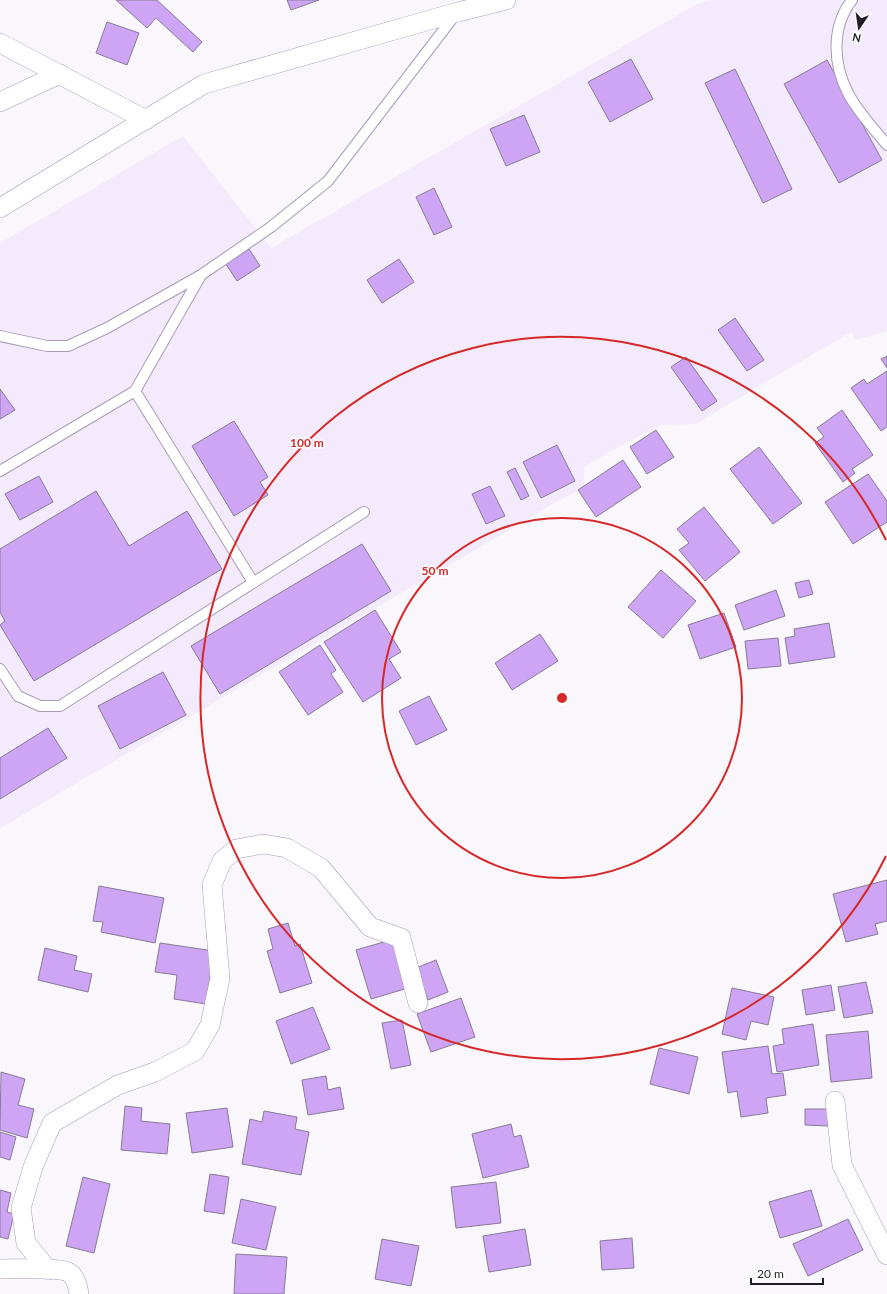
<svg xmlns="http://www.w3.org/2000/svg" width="887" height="1294" viewBox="0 0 887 1294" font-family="Lato,sans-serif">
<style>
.built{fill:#f3ebfb}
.building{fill:#cda5f4;stroke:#897b97}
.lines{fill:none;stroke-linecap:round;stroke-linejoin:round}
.lane-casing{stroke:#a99bb8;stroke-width:12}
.street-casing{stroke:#a99bb8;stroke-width:20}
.lane{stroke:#fff;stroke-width:10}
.street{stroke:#fff;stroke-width:19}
.ring{fill:none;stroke:#d62828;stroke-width:2}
.centre{fill:#d62828;stroke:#fff;stroke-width:2}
.ring-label{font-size:12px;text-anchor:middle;font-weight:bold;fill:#d62828;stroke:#fff;stroke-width:3;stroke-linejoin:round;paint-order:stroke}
</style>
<rect width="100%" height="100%" fill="#f9f6fc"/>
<path class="built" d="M713 0H887V331L856 340 851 332 695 424 660 425 584 466V486L0 828V243L183 136 271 248 697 4Z"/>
<path class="building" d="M116 0H157L202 42 193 52 156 18 147 28Z
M287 0H319L291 10Z
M107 22 139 33 127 65 96 53Z
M631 59 653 99 610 122 588 82Z
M827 60 882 160 839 183 784 84Z
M735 69 792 189 763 203 705 83Z
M524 115 540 152 506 166 490 129Z
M434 188 452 227 434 235 416 197Z
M249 249 260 266 237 281 226 264Z
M399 259 414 282 382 303 367 280Z
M735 318 764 360 747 371 718 330Z
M887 356V368L881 359Z
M686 357 717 401 702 411 671 367Z
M887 371V427L881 431 851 388 864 379 867 384Z
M0 389 15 410 0 419Z
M842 410 873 455 852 469 855 473 843 482 815 443 824 437 817 428Z
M234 421 268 477 260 482 268 495 234 516 192 446Z
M656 430 674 457 647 474 630 447Z
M557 445 575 481 541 498 523 462Z
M759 447 802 503 773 524 730 469Z
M623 460 641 487 596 517 578 490Z
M515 468 529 496 521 500 507 472Z
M868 474 887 501V522L853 544 825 502Z
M39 476 53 502 20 520 5 494Z
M490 486 505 516 486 524 472 494Z
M96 491 129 546 187 511 222 569 34 681 0 625 5 621 0 612V549Z
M704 507 740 552 705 581 679 550 689 543 677 529Z
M362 544 391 591 220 694 191 646Z
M661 570 696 601 663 638 628 607Z
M809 580 813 594 799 598 795 583Z
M776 590 785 616 744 630 735 605Z
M375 610 401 652 389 659 401 678 363 702 324 642Z
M724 613 736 647 700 659 688 625Z
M829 623 835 657 789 664 785 638 795 636 794 629Z
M540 634 558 661 512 690 495 663Z
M778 638 781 666 748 669 745 641Z
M320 645 336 670 331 674 343 692 308 715 279 672Z
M163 672 186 715 120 749 98 706Z
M429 696 447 730 416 745 399 711Z
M48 728 67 758 0 799V758Z
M887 880V921L875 924 878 934 846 942 833 894Z
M99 886 164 898 155 943 101 932 103 922 93 921Z
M288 923 295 946 300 944 312 983 280 993 267 951 273 949 268 929Z
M394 939 408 988 371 999 356 950Z
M160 943 214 951 206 1004 174 999 177 975 155 972Z
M45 948 77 956 74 970 92 974 88 992 38 980Z
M436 960 448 992 428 1000 416 968Z
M866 982 873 1013 844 1018 838 987Z
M831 985 835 1010 806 1015 802 990Z
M732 988 774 997 768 1025 751 1021 746 1040 722 1034Z
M461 998 475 1037 431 1052 417 1014Z
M313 1007 330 1049 291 1064 276 1021Z
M402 1020 411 1065 391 1069 382 1023Z
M813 1024 819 1065 777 1072 773 1046 784 1044 782 1029Z
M868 1031 872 1078 831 1082 826 1035Z
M768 1046 772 1074 783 1073 786 1095 766 1098 768 1113 741 1117 737 1091 728 1093 722 1052Z
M659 1048 698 1057 689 1094 650 1084Z
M1 1072 25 1079 18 1105 34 1109 27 1138 0 1130Z
M326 1076 328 1090 340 1087 344 1109 308 1115 302 1080Z
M125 1106 142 1108 141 1121 170 1124 167 1154 121 1150Z
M227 1108 233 1147 192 1153 186 1113Z
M805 1109H829L828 1126 805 1125Z
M264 1111 297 1117 295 1129 309 1132 301 1175 242 1164 250 1119 262 1122Z
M511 1124 514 1137 521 1135 529 1167 483 1178 472 1134Z
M0 1132 16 1137 10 1160 0 1157Z
M210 1174 229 1177 224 1214 204 1211Z
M83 1177 110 1184 94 1253 66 1246Z
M496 1182 501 1223 456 1228 451 1187Z
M0 1190 11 1193 7 1212 14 1214 8 1239 0 1237Z
M811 1190 822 1226 780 1238 769 1202Z
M241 1199 276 1207 266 1250 232 1243Z
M848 1219 863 1250 808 1276 793 1244Z
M525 1229 531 1265 489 1272 483 1236Z
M632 1238 634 1268 602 1270 600 1241Z
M382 1239 419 1246 411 1286 375 1279Z
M236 1254 287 1257 284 1294H234Z"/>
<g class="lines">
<g class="lane-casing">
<path id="lane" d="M852 0C831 27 833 64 848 93 857 111 875 130 887 145
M0 336 47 346H68L107 328 201 275
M135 391 253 582
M0 471 135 391 201 275 271 227 328 181 455 15
M0 669 18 696 40 706H60L364 512"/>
</g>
<g class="street-casing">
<path id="street" d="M0 43 146 120
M0 102 60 74
M0 208 204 84 458 12 506 0
M835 1101 842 1165 887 1255
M0 1269C13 1269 58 1267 68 1272 76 1276 78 1287 79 1294
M48 1270 26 1243 21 1208 33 1167 52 1123 118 1085 155 1072 195 1051 210 1025 220 978 212 885 222 861 236 849 263 844 287 848 321 868 370 927 401 938 418 1003"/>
</g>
<use href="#lane" class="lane"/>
<use href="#street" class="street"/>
</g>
<g class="ring">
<circle cx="562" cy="698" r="180"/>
<path d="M886 856A361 361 0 1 1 886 540"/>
</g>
<circle cx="562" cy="698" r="6" class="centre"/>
<g class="ring-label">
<text x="307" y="447">100 m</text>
<text x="435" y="575">50 m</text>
</g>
<g transform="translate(859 28) rotate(193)" stroke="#ffffff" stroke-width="3" paint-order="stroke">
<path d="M0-3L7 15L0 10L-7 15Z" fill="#231d28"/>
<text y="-6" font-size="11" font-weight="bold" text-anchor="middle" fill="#231d28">N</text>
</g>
<path d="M751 1278v6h72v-6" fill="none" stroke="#231d28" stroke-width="2"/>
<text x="757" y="1278" font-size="12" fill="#231d28" stroke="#ffffff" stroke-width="3" paint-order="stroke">20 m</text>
</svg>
